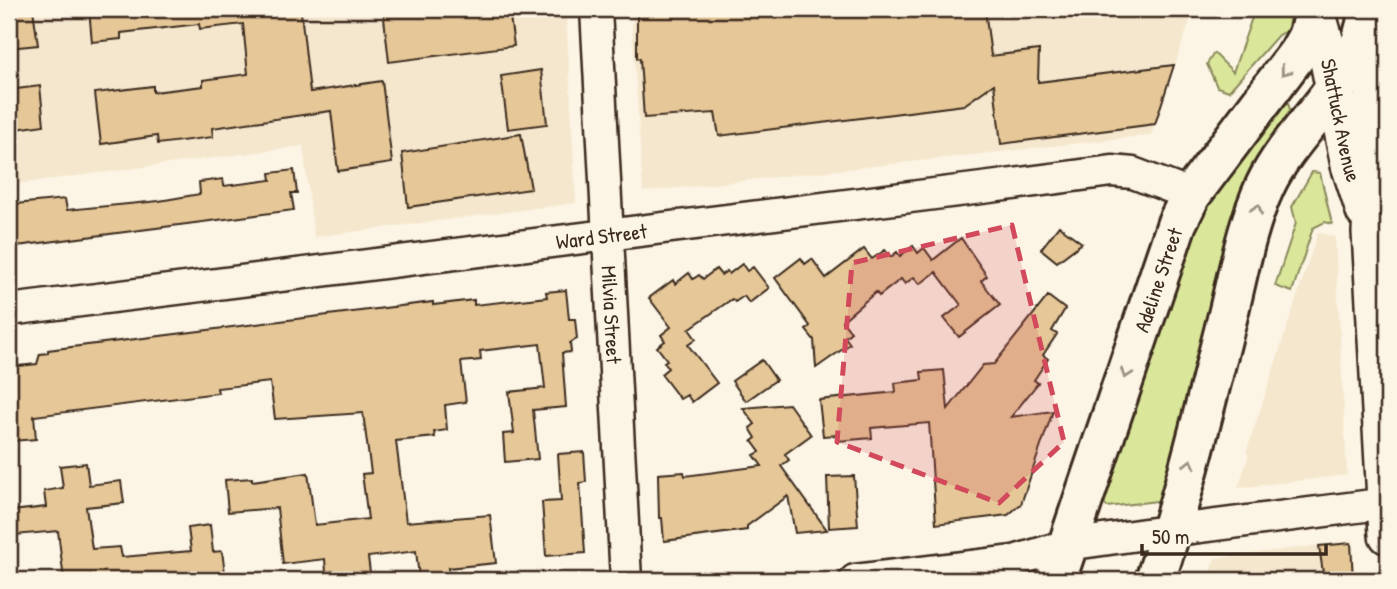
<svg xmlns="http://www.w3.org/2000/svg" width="1397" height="589" viewBox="0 0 1397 589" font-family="'Patrick Hand',sans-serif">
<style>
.built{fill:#f5e7ce}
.green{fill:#dae79a;stroke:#8a885c;stroke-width:2}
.building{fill:#e5c798;stroke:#3b2a1e;stroke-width:2}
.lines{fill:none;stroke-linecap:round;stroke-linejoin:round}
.minor-casing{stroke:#3b2a1e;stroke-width:35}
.tertiary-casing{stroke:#3b2a1e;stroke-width:42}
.secondary-casing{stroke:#3b2a1e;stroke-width:44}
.minor{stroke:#fcf5e5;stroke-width:30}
.tertiary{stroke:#fcf5e5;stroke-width:37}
.secondary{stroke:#fcf5e5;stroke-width:38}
.oneway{stroke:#9c9082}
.marked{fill:#d1495b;fill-opacity:0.2;stroke:#d1495b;stroke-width:5;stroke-dasharray:14 9;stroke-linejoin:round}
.labels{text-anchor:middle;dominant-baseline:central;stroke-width:5;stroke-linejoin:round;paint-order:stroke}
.street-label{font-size:21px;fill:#3b2a1e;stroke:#fcf5e5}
</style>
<rect width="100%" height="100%" fill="#fcf5e5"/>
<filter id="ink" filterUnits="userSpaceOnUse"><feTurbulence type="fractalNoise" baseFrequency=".0143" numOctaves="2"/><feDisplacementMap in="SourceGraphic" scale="14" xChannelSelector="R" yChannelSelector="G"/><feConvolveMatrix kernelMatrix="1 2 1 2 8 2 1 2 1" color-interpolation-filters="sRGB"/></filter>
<g filter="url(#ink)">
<path class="built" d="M9 9H566L576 203 314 237 303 146 9 185Z
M631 9H1194L1151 135 643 192Z
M1318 232 1335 237 1347 475 1238 488 1249 454 1246 453Z
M1353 541 1355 580H1207L1215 558Z"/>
<path class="green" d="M1255 9H1290L1288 30 1278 35 1229 91 1217 87 1207 64 1214 53 1233 72Z
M1286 95 1292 118C1262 148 1251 158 1238 199L1165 500 1107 507 1102 502 1197 223 1219 178Z
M1312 172 1320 173 1332 224 1325 222 1313 228 1292 292 1275 286 1296 223 1292 207Z"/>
<path class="building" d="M9 9H33L38 45 9 48Z
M89 9H292V13L301 12 310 92 382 81 392 163 338 171 331 111 212 128 213 137 158 144 157 136 101 144 95 93 153 86V92L203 86V80L248 74 243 24 200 29 199 24 121 33V39L92 42Z
M383 9H509L514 46 389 62Z
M637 9H985L991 56 1039 50 1038 82 1174 65 1155 124 1001 144 994 84 964 105 719 136 715 113 644 118 640 59 637 58Z
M541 70 547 124 508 129 501 76Z
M40 86 44 125 9 130V90Z
M521 134 531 189 408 207 402 153Z
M294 170 297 193H291L294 210 9 247V213L17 212 16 204 65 199 67 210 159 201 200 194 199 182 223 179 224 186 271 180 270 173Z
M1059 226 1082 243 1057 262 1041 249Z
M961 238 987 276 981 281 1000 305 959 337 944 318 961 305 936 272 920 284 914 277 905 284 901 279 879 296 876 292 842 321 851 332 845 337 850 344 816 368 814 340 806 330 810 326 775 278 801 258 805 264 812 259 826 278 864 249 872 259 885 250 891 257 897 252 900 256 913 246 918 253 924 248 933 260Z
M742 264 747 271 753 267 769 288 749 303 744 296 735 302 732 299 689 329 696 339 688 345 717 383 692 402 687 395 680 399 661 374 668 368 664 362 667 360 657 347 665 341 661 335 671 327 649 298 673 280 675 284 689 273 693 279 699 275 703 279 716 269 721 275 727 271 729 274Z
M566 290 569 319H575L577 339 570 343 571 352 562 353 566 407 533 410 538 459 505 462 503 434 514 433 509 392 545 388 540 344 480 351 481 360 461 362 466 402 445 405 447 430 434 432 435 437 396 441 406 522 490 515 496 563 448 568 449 573 419 577 416 551 368 557 371 580H336L335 571 326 572 325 559 283 564 277 508 228 512 225 480 252 478V481L308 473 315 525 368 519 362 474 371 473 363 413 275 419 270 382 217 388 218 393 34 416 36 439 12 441 9 367 37 364 40 354 48 353V350L433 302V305L474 300V305L547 297 546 292Z
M1048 296 1065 309 1052 331 1057 334 1043 355 1048 359 1034 380 1038 383 1011 417 1053 411 1021 504 1008 515 936 524 929 423 871 428 872 438 837 441V435L823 436 819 400 896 392 895 383 922 380 921 372 944 370 948 409 983 365 994 364Z
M762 360 776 380 746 401 732 381Z
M789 404 811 435 785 454 789 460 781 466 827 530 795 533 788 496 747 526V530L664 541 662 518H659L658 474 684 472 685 476 762 466 754 455 760 452 752 441 756 438 750 428 755 424 743 408Z
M584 452 586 482 580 483 585 553 546 556 542 502 561 501 558 454Z
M86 463 89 485 121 481 124 503 86 507 92 549 120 547 122 557 191 551 188 528 210 525 213 552 222 551 226 580H64L58 531 15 535 12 511 46 507 44 491 63 488 60 466Z
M854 476 858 526 829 528 827 477Z
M1351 543 1353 580H1324L1319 546Z"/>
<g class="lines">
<g class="minor-casing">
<g id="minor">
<path id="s1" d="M596 9 626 580"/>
<path id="s2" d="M9 310 990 187 1112 171 1133 173 1191 195"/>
<path d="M855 580 1014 561 1067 545 1145 534 1388 503"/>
</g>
</g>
<g class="tertiary-casing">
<g id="tertiary">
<path id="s3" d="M1316 11 1326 46 1350 165 1365 211"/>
<path d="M1367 22 1376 131 1371 232 1388 535"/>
</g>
</g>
<g class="secondary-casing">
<g id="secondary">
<path id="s4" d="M1056 580 1177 223 1191 195 1298 53 1307 37 1316 9"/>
<path d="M1155 580C1184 495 1205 406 1227 319 1238 275 1246 227 1265 186 1294 124 1363 81 1368 9"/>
</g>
</g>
<use href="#minor" class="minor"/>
<use href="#tertiary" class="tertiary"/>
<use href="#secondary" class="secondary"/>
</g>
<defs><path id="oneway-chevron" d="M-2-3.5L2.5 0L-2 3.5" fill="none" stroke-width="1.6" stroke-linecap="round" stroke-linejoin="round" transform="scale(1.75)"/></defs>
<g class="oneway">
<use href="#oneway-chevron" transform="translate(1285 71) rotate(128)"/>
<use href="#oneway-chevron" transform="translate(1257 209) rotate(-70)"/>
<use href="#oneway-chevron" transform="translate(1126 374) rotate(109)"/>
<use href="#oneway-chevron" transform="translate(1190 464) rotate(-76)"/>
</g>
</g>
<path class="marked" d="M1012 225 1064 442 999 503 837 442 852 263Z"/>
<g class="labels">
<g class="street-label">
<text stroke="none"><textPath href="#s3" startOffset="112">Shattuck Avenue</textPath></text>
<text stroke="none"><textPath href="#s2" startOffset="597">Ward Street</textPath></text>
<text stroke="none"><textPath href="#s4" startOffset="317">Adeline Street</textPath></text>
<text stroke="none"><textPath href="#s1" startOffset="306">Milvia Street</textPath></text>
</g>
</g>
<rect width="1397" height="589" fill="none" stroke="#fcf5e5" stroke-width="35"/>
<rect x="18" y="18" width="1362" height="554" fill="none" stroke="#3b2a1e" stroke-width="2.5" filter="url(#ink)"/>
<path d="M1142 544v10h184v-10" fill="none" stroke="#3b2a1e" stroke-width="3.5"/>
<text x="1152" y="544" font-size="21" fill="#3b2a1e" stroke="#fcf5e5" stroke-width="5" paint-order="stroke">50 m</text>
</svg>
